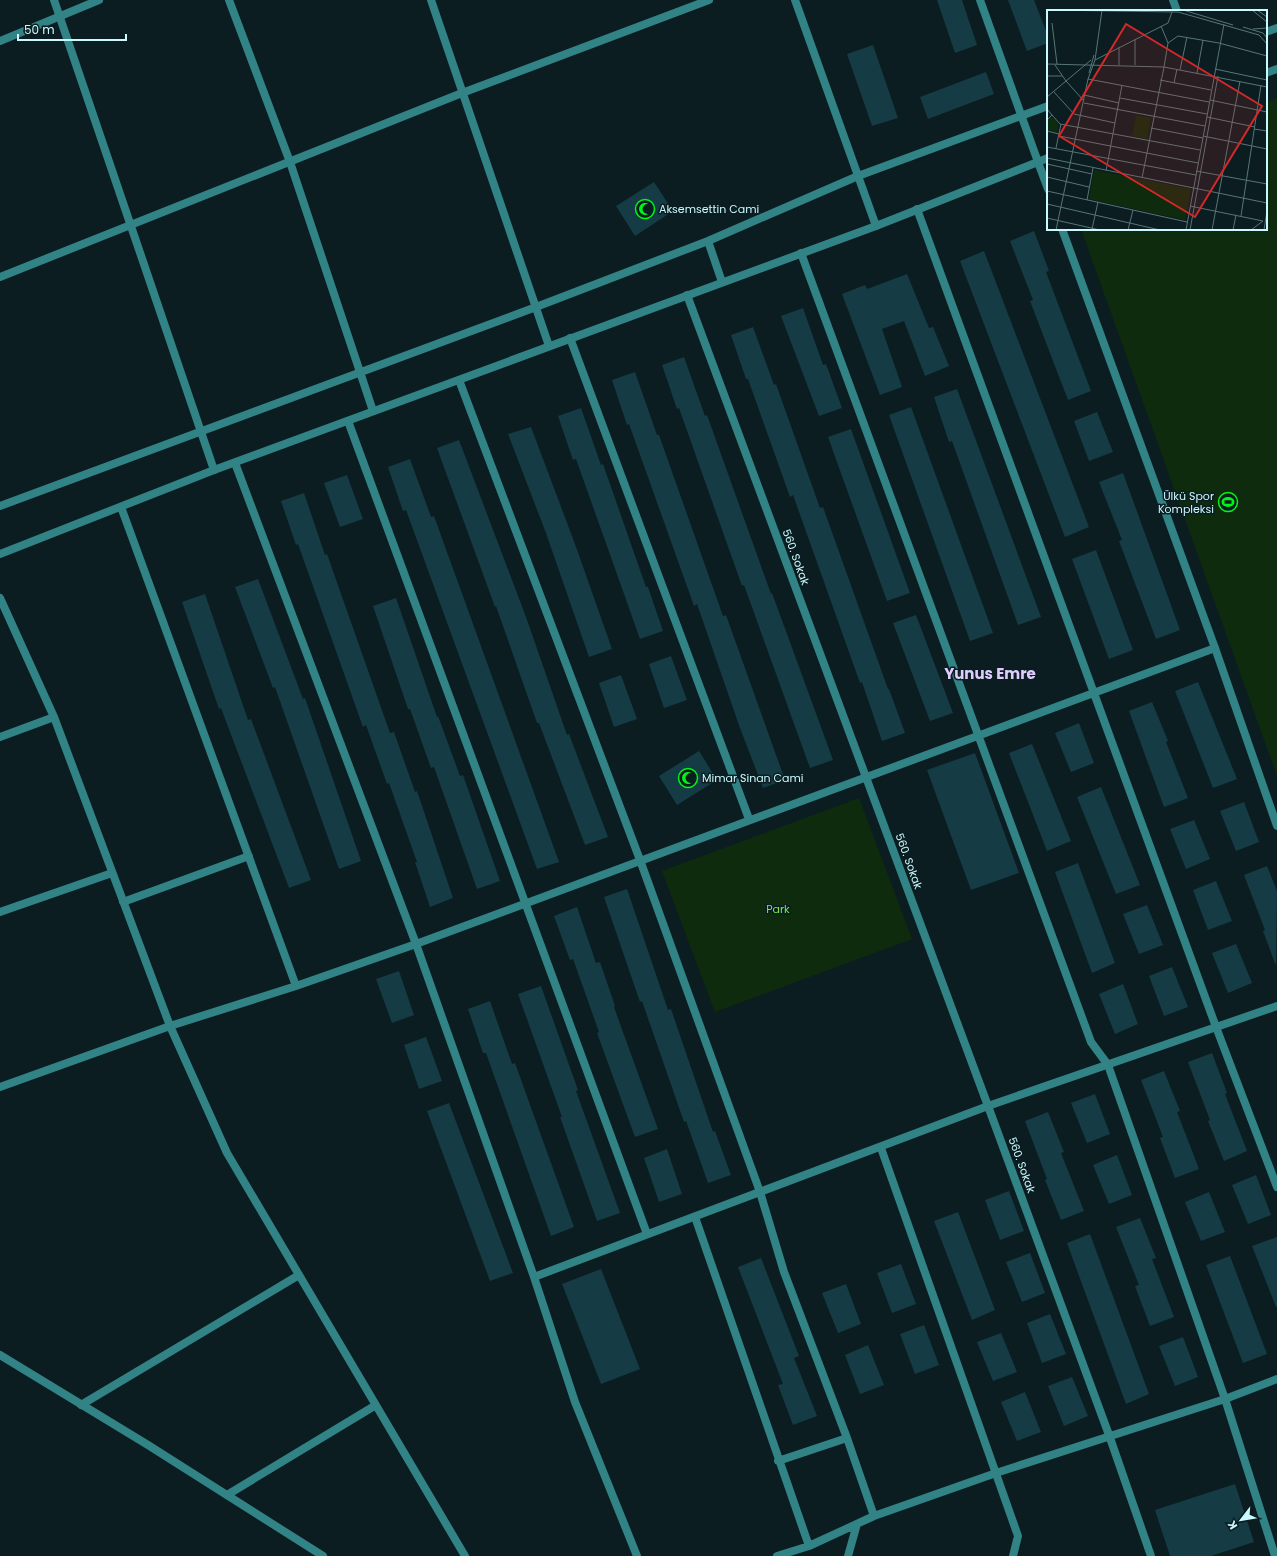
<svg xmlns="http://www.w3.org/2000/svg" width="1277" height="1556" viewBox="0 0 1277 1556" font-family="Poppins,sans-serif">
<style>
.green{fill:#0f2b0d}
.building{fill:#153b44}
.lines{fill:none;stroke-linecap:round;stroke-linejoin:round}
.minor{stroke:#318385;stroke-width:8}
.tertiary{stroke:#318385;stroke-width:8}
.labels{text-anchor:middle;dominant-baseline:central;stroke-width:3;stroke-linejoin:round;paint-order:stroke}
.poi-label{font-size:11px;fill:#cafaff;stroke:#0b1d21;text-anchor:start}
.street-label{font-size:11px;fill:#cafaff;stroke:#0b1d21}
.park-label{font-size:11px;fill:#75eb4b;stroke:#0b1d21}
.district-label{font-size:15px;font-weight:bold;fill:#deccff;stroke:#0b1d21}
.inset-road{fill:none;stroke:#57757a;stroke-width:1}
.view{fill:#d62828;fill-opacity:0.15;stroke:#d62828;stroke-width:2}
.inset-edge{fill:none;stroke:#cafaff;stroke-width:2}
</style>
<rect width="100%" height="100%" fill="#0b1d21"/>
<path class="green" d="M1277 98V776L1081 229H1266V102Z
M859 798 912 939 715 1012 662 871Z"/>
<path class="building" d="M937 0H962L977 45 955 53Z
M1008 0H1034L1048 36V43L1027 51Z
M873 45 898 118 872 126 847 54Z
M986 72 994 94 928 119 920 97Z
M654 182 673 211 635 236 616 206Z
M1034 231 1049 271 1046 272 1091 391 1068 400 1030 301 1033 300 1010 241Z
M984 251 1089 527 1065 537 960 261Z
M907 274 929 328 933 327 949 366 925 376 904 321 882 329 902 387 880 395 842 294 865 285 867 289Z
M803 308 823 365 826 364 842 408 819 416 781 316Z
M753 327 774 385 776 384 820 508 823 507 888 689H889L905 733 882 741 862 682 860 683 793 495 790 497 748 379H746L731 335Z
M684 357 705 416 707 415 771 594 772 593 833 760 810 768 744 585 742 586 679 408 677 409 662 365Z
M635 372 657 435H659L723 616 726 615 785 780 763 788 740 728 697 604 694 606 629 424 627 425 612 380Z
M957 389 1041 617 1018 625 952 441 949 442 934 397Z
M911 407 993 633 970 641 889 415Z
M581 408 601 465 603 464 646 587H648L663 631 640 639 576 459 573 460 558 416Z
M1097 412 1113 452 1089 461 1074 421Z
M531 427 575 544 612 649 589 657 546 533 508 434Z
M851 429 910 593 887 601 828 437Z
M459 440 526 617 567 735 569 734 608 837 585 845 539 723H537L496 606 495 607 437 448Z
M410 459 431 517 434 516 559 862 537 869 406 510 403 511 388 467Z
M1123 473 1180 630 1156 639 1119 541 1122 540 1099 482Z
M347 475 363 519 340 527 324 483Z
M304 493 325 555 327 554 390 733 394 732 415 792 417 791 453 898 430 907 415 862H417L389 783 387 784 366 725 363 727 298 544 296 545 281 501Z
M1096 550 1133 650 1109 659 1072 559Z
M258 579 303 699 305 698 361 861 339 869 275 687 273 688 235 587Z
M205 594 248 720 251 719 311 880 289 888 221 708 219 709 182 602Z
M396 598 437 717 438 716 460 776 463 775 500 881 477 889 434 767 431 768 410 709H408L373 606Z
M916 615 953 713 930 721 893 623Z
M671 656 687 700 664 708 649 664Z
M621 675 637 719 614 727 599 683Z
M1198 682 1237 779 1213 788 1175 691Z
M1152 702 1168 741 1166 742 1188 798 1164 807 1129 711Z
M1079 723 1094 763 1071 772 1055 733Z
M1032 744 1071 841 1047 851 1009 753Z
M699 751 717 780 677 805 659 776Z
M975 753 1019 873 971 890 927 770Z
M1101 787 1140 885 1116 894 1077 797Z
M1244 802 1259 842 1236 851 1220 811Z
M1194 820 1210 859 1186 869 1170 829Z
M1078 863 1115 963 1092 973 1055 872Z
M1267 866 1277 891 1276 966 1263 931 1265 930 1244 875Z
M1216 881 1232 921 1208 930 1193 890Z
M627 889 668 1010 671 1009 713 1132 715 1131 731 1175 708 1183 686 1121 684 1122 642 1001 640 1002 604 897Z
M1147 905 1163 945 1139 954 1123 914Z
M577 907 596 963 600 962 615 1006 614 1007 658 1129 635 1137 597 1033 599 1032 573 959 570 960 554 916Z
M1236 944 1252 983 1228 993 1212 953Z
M1172 967 1188 1007 1164 1016 1149 976Z
M399 971 414 1015 392 1023 376 979Z
M1123 984 1138 1024 1115 1034 1099 994Z
M541 986 578 1090 576 1091 620 1213 597 1221 560 1117H562L518 994Z
M490 1001 512 1064 515 1063 574 1227 551 1236 486 1053H483L468 1009Z
M426 1037 442 1081 419 1089 404 1045Z
M1212 1053 1227 1093 1225 1094 1247 1151 1224 1161 1208 1121 1210 1120 1188 1062Z
M1164 1071 1180 1111 1177 1112 1199 1169 1175 1178 1160 1138 1163 1137 1141 1080Z
M1095 1094 1110 1134 1087 1143 1071 1103Z
M449 1103 513 1273 490 1281 427 1111Z
M1048 1112 1064 1152 1061 1153 1084 1211 1061 1220 1045 1180 1047 1179 1025 1121Z
M667 1149 682 1194 659 1202 644 1158Z
M1117 1155 1132 1195 1109 1204 1093 1165Z
M1256 1175 1271 1215 1248 1224 1232 1185Z
M1009 1191 1024 1231 1000 1240 985 1200Z
M1209 1192 1225 1232 1201 1241 1185 1202Z
M958 1212 995 1310 972 1320 934 1221Z
M1140 1218 1156 1258 1152 1259 1174 1317 1150 1326 1135 1286 1139 1285 1116 1227Z
M1090 1234 1149 1394 1126 1404 1067 1243Z
M1277 1237V1307H1276L1252 1246Z
M1030 1253 1045 1293 1022 1302 1006 1262Z
M1230 1256 1267 1354 1243 1363 1206 1265Z
M761 1258 799 1356 794 1358 817 1416 793 1425 778 1385 783 1384 738 1267Z
M901 1264 916 1304 892 1313 877 1273Z
M601 1269 640 1369 601 1384 562 1284Z
M846 1284 861 1324 838 1333 822 1293Z
M1050 1314 1066 1354 1042 1363 1027 1323Z
M924 1325 939 1365 915 1374 900 1334Z
M1001 1333 1017 1372 993 1381 977 1342Z
M1183 1337 1198 1377 1175 1386 1159 1346Z
M868 1345 884 1385 860 1394 845 1355Z
M1072 1377 1088 1416 1064 1426 1048 1386Z
M1025 1392 1041 1432 1017 1441 1001 1402Z
M1235 1484 1254 1542 1211 1556H1170L1155 1510Z"/>
<g class="lines">
<path class="minor" d="M54 0 214 470
M229 0 290 162 373 411
M431 0 549 346
M795 0 876 226
M980 0 1038 162
M1173 0 1177 11
M1266 32 1277 28
M0 41 99 0
M917 209 1216 1027 1277 1187
M708 241 722 282
M801 253 1091 1042 1108 1065 1225 1399 1275 1556
M0 277 462 93 709 0
M687 295 988 1106 1109 1435 1151 1556
M570 338 749 819
M459 380 640 860 760 1192 784 1272 847 1438 874 1516
M348 421 647 1234
M235 463 416 944 534 1277 575 1402 637 1556
M0 506 536 307 708 241 858 176 1048 106
M121 507 296 986
M0 598 54 717 170 1026 296 986 416 944 1215 648
M0 737 54 717
M123 902 249 856
M0 912 112 873
M0 1087 170 1026 227 1153 465 1556
M881 1148 1018 1536 1013 1556
M695 1217 809 1546
M534 1277 988 1106 1277 1006
M81 1405 299 1275
M778 1461 847 1438
M227 1495 376 1405
M777 1556 809 1546 874 1516 996 1473 1225 1399 1277 1379
M848 1556 857 1524"/>
<path class="tertiary" d="M1266 73 1277 69
M1038 162 1048 189
M1062 229 1215 648 1277 826
M0 554 214 470 876 226 1048 158
M0 1355 148 1445 323 1556"/>
</g>
<defs>
<g id="mosque-ring" transform="scale(1)"><circle r="9.5" fill="#0b1d21" stroke="#00f515" stroke-width="1.5"/><path d="M3.5-4.9A6 6 0 1 0 3.5 4.9A5 5 0 1 1 3.5-4.9Z" fill="#00f515"/></g>
<g id="stadium-ring" transform="scale(1)"><circle r="9.5" fill="#0b1d21" stroke="#00f515" stroke-width="1.5"/><path d="M0-5a6.5 5 0 1 0 0 10a6.5 5 0 1 0 0-10ZM-3.5-1.8h7v3.6h-7Z" fill="#00f515"/></g>
</defs>
<g fill-rule="evenodd">
<use href="#mosque-ring" x="645" y="209"/>
<use href="#stadium-ring" x="1228" y="502"/>
<use href="#mosque-ring" x="688" y="778"/>
</g>
<g class="labels">
<g class="poi-label">
<text x="659" y="209">Aksemsettin Cami</text>
<text x="1214" y="496" text-anchor="end">Ülkü Spor<tspan x="1214" dy="13">Kompleksi</tspan></text>
<text x="702" y="778">Mimar Sinan Cami</text>
</g>
<g class="street-label">
<text transform="translate(796 557) rotate(70)">560. Sokak</text>
<text transform="translate(909 861) rotate(70)">560. Sokak</text>
<text transform="translate(1022 1165) rotate(70)">560. Sokak</text>
</g>
<g class="park-label">
<text x="778" y="909">Park</text>
</g>
<g class="district-label">
<text x="990" y="673">Yunus Emre</text>
</g>
</g>
<g transform="translate(1047 10)">
<rect width="220" height="220" fill="#0b1d21"/>
<path d="M89 105 104 108 100 129 85 126ZM5 107 12 115 10 122 0 120V111ZM47 160 144 179 138 210 42 189Z" fill="#0f2b0d"/>
<path class="inset-road" d="M0 0 131 2 212 25 220 34M136 0 186 15M205 0 220 12M210 0 220 7M5 13 10 54M114 16 121 33M196 17 216 23 220 28M206 19 220 18M172 33 220 46M72 37V55M48 50 121 13 125 2M0 54 117 57 121 33 131 26 172 33M8 55 19 71 37 91M88 55V29M168 59 220 70M133 60 140 27M42 63 47 45M150 63 156 30M0 66H15M41 69 162 92M113 70 164 80M127 73 130 59M7 82 27 104 68 113M37 85 72 93M0 87 44 50M73 88 160 104M163 90 220 102M37 93 158 116M0 99 5 105 0 110M5 105 13 114 153 140M160 107 208 117M104 118 156 128M207 119 220 121M0 121 12 124M12 126 151 153M156 126 220 139M0 137 149 165M9 138 14 114M0 148 220 193M0 154 45 164M59 161 75 75M149 161 220 174M0 167 42 177M95 168 117 57 220 77M0 181 140 212M40 190 46 158M0 194 113 220M143 196 216 211M194 206 214 75M0 208 53 220M45 219 51 192M9 220 41 69 48 50 55 0M81 220 86 200M139 220 177 14M143 220 171 66M165 220 193 71M186 220 189 205M204 220 216 211M217 220 220 201"/>
<path class="view" d="M79 14 215 96 148 207 12 126Z"/>
<rect width="220" height="220" class="inset-edge"/>
</g>
<g transform="translate(1241 1520) rotate(239)" stroke="#0b1d21" stroke-width="3" paint-order="stroke">
<path d="M0-3L7 15L0 10L-7 15Z" fill="#cafaff"/>
<text y="-6" font-size="11" font-weight="bold" text-anchor="middle" fill="#cafaff">K</text>
</g>
<path d="M18 34v6h108v-6" fill="none" stroke="#cafaff" stroke-width="2"/>
<text x="24" y="34" font-size="12" fill="#cafaff" stroke="#0b1d21" stroke-width="3" paint-order="stroke">50 m</text>
</svg>
